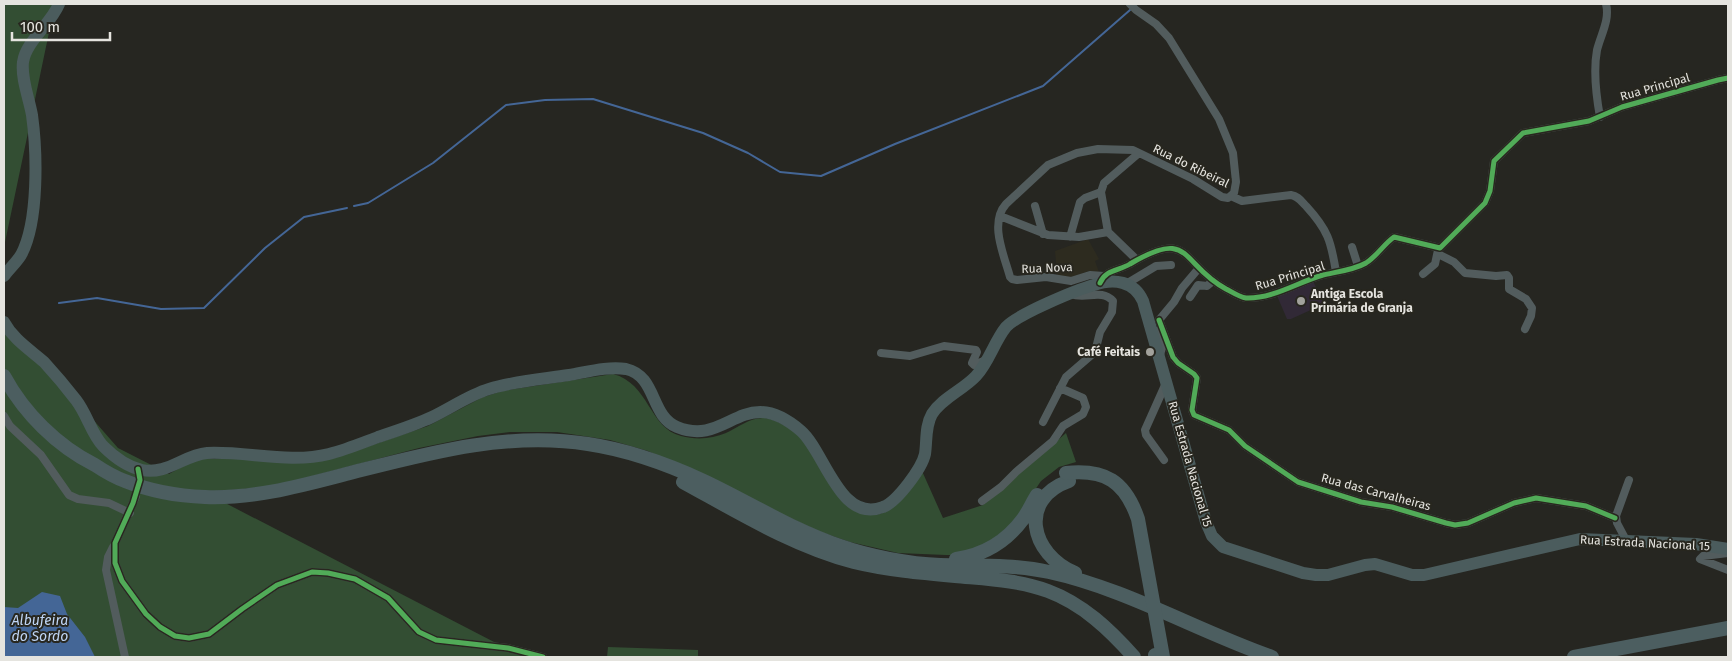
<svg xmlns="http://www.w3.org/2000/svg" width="1732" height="661" viewBox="0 0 1732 661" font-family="'Fira Sans',sans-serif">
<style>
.built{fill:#2d2b1f}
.education{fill:#312936}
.green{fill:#334e33}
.water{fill:#446696}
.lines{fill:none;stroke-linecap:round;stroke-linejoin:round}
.stream{stroke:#446696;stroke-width:2}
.minor{stroke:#525c5d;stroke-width:8}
.primary{stroke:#4b5c5d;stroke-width:12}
.trunk{stroke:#4c5e60;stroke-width:14}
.trunk-bridge{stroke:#4c5e60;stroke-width:14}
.cycleway-casing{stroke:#28271f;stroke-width:8}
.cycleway{stroke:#51ab58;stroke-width:5}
.poi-dot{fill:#a2a29c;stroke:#28271f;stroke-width:2}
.labels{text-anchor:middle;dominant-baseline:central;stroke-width:4;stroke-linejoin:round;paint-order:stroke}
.street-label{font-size:12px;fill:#e5e4df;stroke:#28271f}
.poi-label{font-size:12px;font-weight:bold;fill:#e5e4df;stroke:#28271f;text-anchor:start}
.water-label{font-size:14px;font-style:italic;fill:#bfd5f5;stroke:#28271f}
</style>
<rect width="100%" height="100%" fill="#262621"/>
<path class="built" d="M1088 239 1099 259 1095 261 1099 272 1089 271 1070 278 1057 276 1055 251Z"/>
<path class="education" d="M1313 281 1324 304 1291 319H1287L1278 298V296Z"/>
<path class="green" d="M4 4H55L4 247Z
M4 318 118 448 169 474 196 459 337 457 428 426 481 398 502 391 613 374C649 383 649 428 681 436 696 440 712 439 726 433 739 427 750 417 765 418 775 419 787 427 796 432L869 515C894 517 908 488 922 471L943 518 983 505 1066 433 1076 462 1059 467 1041 481 1012 524 986 545 954 555H946L898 553 850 542 818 531 648 451 610 440 557 432H510L478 436 419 448 271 487 204 492 523 657H4Z
M608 647 698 650V657H607Z"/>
<path class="water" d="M42 592 60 596 67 614 85 637 95 657H4V607L18 608Z"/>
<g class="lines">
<path class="stream" d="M354 206 368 203 433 163 506 105 545 100 593 99 703 133 748 153 780 172 821 176 895 144 1043 86 1130 10
M59 303 97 298 161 309 204 308 265 248 304 217 347 208"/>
<path class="minor" d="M1600 117C1596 95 1593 72 1597 50 1601 34 1610 20 1606 4
M1231 196 1242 201 1291 195C1298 196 1301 201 1306 206 1328 230 1331 241 1336 272
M1035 206 1043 234
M1000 216 1048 235 1079 237 1108 232
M1070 237 1080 202 1085 198 1101 192
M1352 247 1358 266
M1438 254 1454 262 1465 273 1496 276 1507 275 1509 278V289L1526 299 1532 308 1531 316 1525 329
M1136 259 1108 232 1101 192 1104 183 1139 153
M1423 274 1435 264 1438 250
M1104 276 1090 275 1071 281 1046 277 1017 280 1012 279 1010 277C1004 255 989 223 1006 204L1048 165 1077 153 1098 149 1133 150 1193 179 1222 197 1228 198 1234 193 1236 182 1233 153 1219 119 1169 38 1156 24 1136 10 1130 4
M1100 283C1106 269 1119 271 1130 264 1192 227 1180 264 1226 289 1232 292 1239 297 1246 298 1273 299 1298 282 1323 275 1336 272 1354 270 1366 263 1377 256 1384 244 1394 237L1440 248 1485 203 1490 191 1494 161 1523 133 1589 121 1622 107 1718 80 1728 78
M1126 284 1156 266 1171 265
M1190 297 1198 285 1207 286 1213 281
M1159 320 1173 357 1178 363 1194 374 1197 378 1192 410 1194 415 1229 430 1245 446 1298 482 1361 502 1392 507 1446 523 1455 525 1468 523 1514 503 1536 498 1586 506 1615 518
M1159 320 1174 302 1182 288 1199 268
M1159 330 1163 344 1160 355
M881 353 910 356 944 346 976 350 977 352 972 363 974 365 986 360
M4 416 10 426 41 455 69 495 78 499 109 503 130 513
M1043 422 1066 377 1095 352 1100 332 1112 312 1113 301C1101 288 1086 300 1071 294
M1164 460 1146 435 1145 430 1166 383
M136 496 115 543V563L122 581 146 614 160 627 175 636 189 638 209 634 242 609 277 585 312 572 328 573 355 579 388 598 419 632 436 640 508 648 543 657
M982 501 1001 487 1016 472 1053 441 1063 426 1083 414 1086 407 1083 398 1060 388
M1626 540 1617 523 1616 516 1629 480
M113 547 108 557 106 570 125 657
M1728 553 1703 556 1700 559 1728 570"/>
<path class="primary" d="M4 276C9 269 16 263 21 255 39 222 37 152 32 115 29 98 21 79 23 62 26 41 51 24 59 4
M4 322C13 339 29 349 44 362 55 374 66 387 76 400 87 414 91 433 103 446 113 456 128 467 142 470 167 475 184 455 207 453 247 451 289 464 329 454 345 450 362 443 378 437 396 431 415 425 432 417 451 408 469 395 489 389 514 381 543 379 569 375 587 372 608 366 626 369 657 376 650 416 677 427 728 448 743 381 801 431 825 452 840 524 883 507 897 502 922 468 925 454 927 441 925 426 932 414 942 398 963 390 976 376 989 362 994 342 1006 327 1018 314 1076 290 1094 285 1114 278 1134 281 1143 301L1206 522 1212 536 1223 547 1303 573 1316 575H1328L1365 565 1375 564 1412 575H1424L1580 539 1696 544 1728 549"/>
<path class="trunk" d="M4 376C24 413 57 446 95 465 104 471 114 477 125 481 150 491 178 496 205 497 253 499 300 486 346 474 425 454 505 431 588 444 629 450 667 464 704 481 749 502 792 530 840 546 868 556 910 564 940 565 976 566 1013 564 1049 572 1127 589 1197 631 1272 657
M1069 481C1018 499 1030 554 1075 573
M683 482C738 512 793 546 854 562 887 570 921 573 955 576 987 579 1018 580 1048 591 1083 604 1110 630 1134 657
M956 559C984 555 1006 542 1023 519 1028 512 1032 503 1037 495
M1155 655 1156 657
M1574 657 1728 628"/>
<path class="trunk-bridge" d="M1066 473C1105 469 1125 481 1138 519L1163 657"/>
<g class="cycleway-casing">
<path id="cycleway" d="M1100 283C1106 269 1119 271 1130 264 1192 227 1180 264 1226 289 1232 292 1239 297 1246 298 1273 299 1298 282 1323 275 1336 272 1354 270 1366 263 1377 256 1384 244 1394 237L1440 248 1485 203 1490 191 1494 161 1523 133 1589 121 1622 107 1718 80 1728 78
M1159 320 1173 357 1178 363 1194 374 1197 378 1192 410 1194 415 1229 430 1245 446 1298 482 1361 502 1392 507 1446 523 1455 525 1468 523 1514 503 1536 498 1586 506 1615 518
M138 469 140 480 133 503 115 543V563L122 581 146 614 160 627 175 636 189 638 209 634 242 609 277 585 312 572 328 573 355 579 388 598 419 632 436 640 508 648 543 657"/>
</g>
<use href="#cycleway" class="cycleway"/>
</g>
<g class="poi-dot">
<circle cx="1301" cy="301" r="5"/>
<circle cx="1150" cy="352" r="5"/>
</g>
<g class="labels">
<g class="street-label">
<text transform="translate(1655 87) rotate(-16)">Rua Principal</text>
<text transform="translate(1191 166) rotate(26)">Rua do Ribeiral</text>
<text transform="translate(1047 268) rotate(-2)">Rua Nova</text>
<text transform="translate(1290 276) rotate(-17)">Rua Principal</text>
<text transform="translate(1190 464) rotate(74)">Rua Estrada Nacional 15</text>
<text transform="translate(1376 492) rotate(15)">Rua das Carvalheiras</text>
<text transform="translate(1645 543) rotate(3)">Rua Estrada Nacional 15</text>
</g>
<g class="poi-label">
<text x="1311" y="294">Antiga Escola<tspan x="1311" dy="14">Primária de Granja</tspan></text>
<text x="1140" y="352" text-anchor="end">Café Feitais</text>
</g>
<g class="water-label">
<text x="40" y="620">Albufeira<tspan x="40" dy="16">do Sordo</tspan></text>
</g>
</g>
<rect width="1732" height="661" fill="none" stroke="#e5e4df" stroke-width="10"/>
<path d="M12 32v8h98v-8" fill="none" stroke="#e5e4df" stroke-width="2.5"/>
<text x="20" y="32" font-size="15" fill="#e5e4df" stroke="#28271f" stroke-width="4" paint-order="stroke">100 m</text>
</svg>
